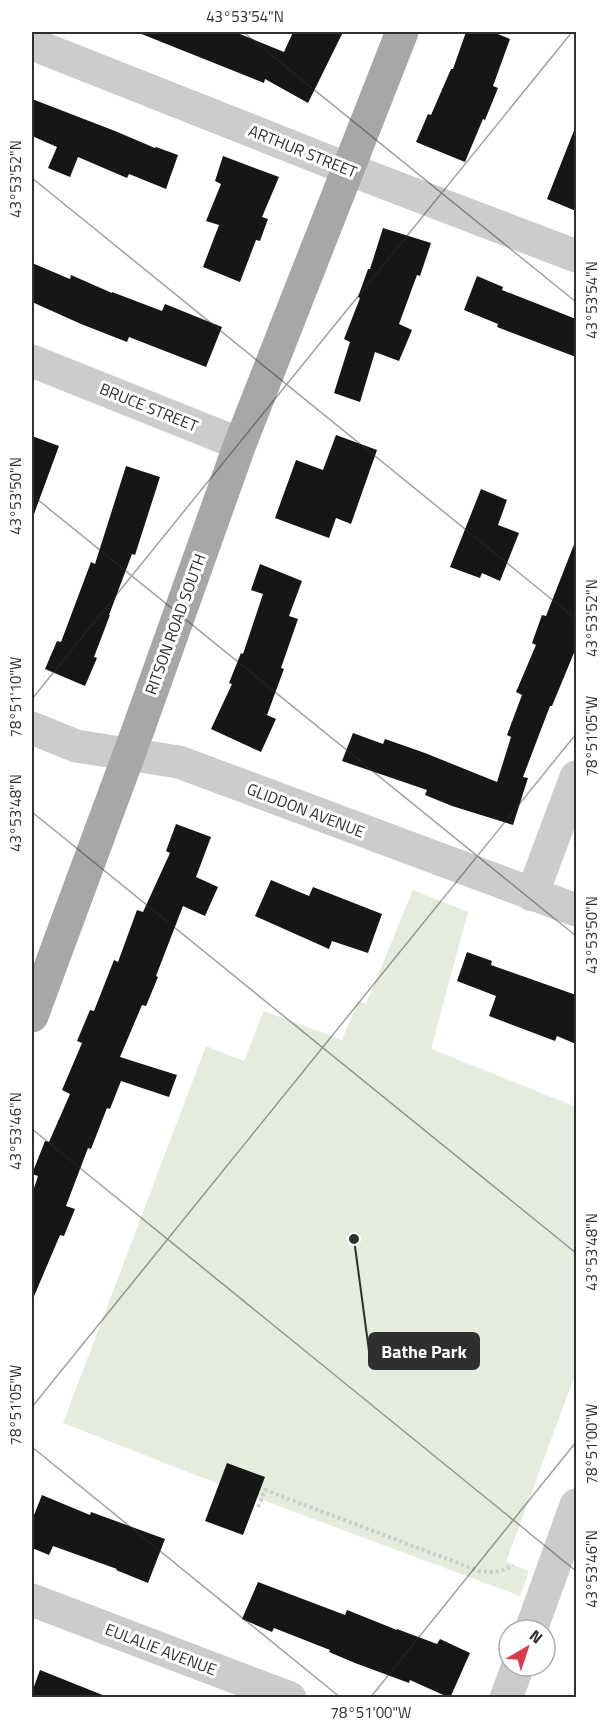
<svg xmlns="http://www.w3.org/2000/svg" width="608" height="1729" viewBox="0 0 608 1729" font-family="'Titillium Web',sans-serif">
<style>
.green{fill:#e5ebdd}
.building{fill:#161616}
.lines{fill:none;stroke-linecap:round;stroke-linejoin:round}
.path{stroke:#ccc;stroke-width:4;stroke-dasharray:3 3;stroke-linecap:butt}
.minor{stroke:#ccc;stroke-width:33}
.major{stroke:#a7a7a7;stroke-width:33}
.ticks{fill:none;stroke:#2f2f2f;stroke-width:1.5;stroke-opacity:0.45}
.labels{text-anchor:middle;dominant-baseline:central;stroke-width:6;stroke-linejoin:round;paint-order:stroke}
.street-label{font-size:16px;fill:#2f2f2f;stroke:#fff}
.leader{fill:none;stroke:#2f2f2f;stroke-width:2}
.callout-dot{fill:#2f2f2f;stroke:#fff;stroke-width:2}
.callout{fill:#2f2f2f;stroke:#2f2f2f;stroke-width:2}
.callout-label{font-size:18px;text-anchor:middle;font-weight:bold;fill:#fff}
.neatline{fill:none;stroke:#2f2f2f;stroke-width:2}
.ticks-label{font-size:15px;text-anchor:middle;fill:#2f2f2f}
</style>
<rect width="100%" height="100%" fill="#fff"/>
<path class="green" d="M413 890 468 912 431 1049 576 1107V1372L506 1562 529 1571 520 1596 193 1474 63 1423 206 1046 244 1061 264 1011 342 1040 358 1001 366 1004Z"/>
<path class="building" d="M139 32H235L284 52 293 32H343L308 103 265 79 264 83 139 33Z
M466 32H493L510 39 493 86 498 88 485 120 483 119 465 162 416 142 428 114 431 115 451 69H453Z
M32 99 115 131 155 148 156 147 178 155 166 189 129 174 127 178 78 157 70 177 48 168 57 147 32 136Z
M575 128H576V211L547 199Z
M223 156 279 177 262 217 268 219 260 241 256 240 240 282 203 267 219 225 206 221 221 184 215 181Z
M383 228 431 243 420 276 417 275 399 324 412 330 399 361 375 352 360 402 334 393 350 342 344 339 360 298 358 297 368 269H370Z
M32 263 70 279 71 275 112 293V292L162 311 165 304 222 327 206 367 129 337 127 342 81 324 32 302Z
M477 276 503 287 502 290 576 319V357L497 327 498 324 464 310Z
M336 435 377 450 351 524 336 518 329 538 275 518 296 460 323 470Z
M32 436 59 446 34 514 32 513Z
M126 466 160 477 135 555 132 554 109 615H110L94 657 97 658 85 686 45 669 57 641 61 642 91 562 95 564Z
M481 489 507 500 498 525 519 533 500 581 482 573 480 578 450 567Z
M575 542H576V648L552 706H550L523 777 528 778 513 825 452 806 425 795 427 790 342 761 353 733 383 744 385 739 425 753 497 782 511 737 507 735 522 695 516 692 536 645 532 643 542 615 546 616Z
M260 564 302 581 289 616 298 619 281 668 284 669 267 715 276 719 261 752 211 729 232 684 229 683 241 653 243 654 263 594 251 590Z
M176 824 211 837 196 877 218 887 205 916 183 906 156 976 158 977 146 1006 142 1005 120 1057 177 1075 169 1097 121 1081 110 1109 107 1108 91 1149 88 1148 66 1206 75 1209 64 1236 60 1235 32 1301V1194L38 1176 32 1174 45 1141 49 1142 70 1094 62 1090 82 1043 77 1041 90 1010 94 1011 114 960 118 962 137 910 143 912 170 853 166 851Z
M271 880 309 896 313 887 382 914 368 953 332 941 329 949 255 916Z
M467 952 492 961 491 965 576 995V1044L557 1036 555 1041 489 1016 496 996 457 981Z
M227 1463 265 1477 243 1535 205 1521Z
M42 1495 90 1515 91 1512 165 1539 148 1583 116 1570 117 1569 53 1546 49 1555 32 1548V1520Z
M258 1582 345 1615 347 1610 397 1630V1629L437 1644 440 1639 470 1653 450 1698 410 1680 409 1683 355 1663 329 1652 330 1650 274 1628 272 1632 242 1619Z
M40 1670 105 1696V1698H32V1692Z"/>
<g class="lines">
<path class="path" d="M258 1507 265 1490 479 1571C492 1573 501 1572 513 1565"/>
<path class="minor" d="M32 44 348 169 576 256
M32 361 240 444
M32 728 76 746 179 762 576 910
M532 895 576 777
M32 1600 290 1698
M531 1630 576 1505
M506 1698 518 1666"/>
<path class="major" d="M32 1016 138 730 240 444 402 32"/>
</g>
<path class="ticks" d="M243 32 576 302M32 178 576 619M32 495 576 936M32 699 572 32M32 812 576 1253M32 1129 576 1571M32 1407 576 734M32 1447 341 1698M370 1698 576 1442"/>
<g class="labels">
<g class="street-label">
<text transform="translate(303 151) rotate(22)">ARTHUR STREET</text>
<text transform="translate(149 407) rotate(22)">BRUCE STREET</text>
<text transform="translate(175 624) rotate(-70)">RITSON ROAD SOUTH</text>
<text transform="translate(306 810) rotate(21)">GLIDDON AVENUE</text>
<text transform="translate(161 1649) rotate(21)">EULALIE AVENUE</text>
</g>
</g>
<path class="leader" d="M354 1239L369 1351"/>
<circle class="callout-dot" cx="354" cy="1239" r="6"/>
<rect class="callout" x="369" y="1333" width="110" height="36" rx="6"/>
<g class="callout-label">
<text x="424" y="1358">Bathe Park</text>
</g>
<rect width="608" height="1729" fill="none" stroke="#ffffff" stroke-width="66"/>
<g transform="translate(527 1648) rotate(39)"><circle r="28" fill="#ffffff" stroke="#acacac" stroke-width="1.5"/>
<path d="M0-4.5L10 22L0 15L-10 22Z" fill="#db3b4f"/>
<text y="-9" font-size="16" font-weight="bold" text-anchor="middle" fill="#2f2f2f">N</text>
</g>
<rect x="33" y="33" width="542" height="1663" class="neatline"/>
<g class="ticks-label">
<text x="245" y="22">43°53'54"N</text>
<text transform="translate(16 179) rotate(-90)" y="5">43°53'52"N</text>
<text transform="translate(592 300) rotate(-90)" y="5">43°53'54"N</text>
<text transform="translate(16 496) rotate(-90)" y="5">43°53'50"N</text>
<text transform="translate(592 618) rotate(-90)" y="5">43°53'52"N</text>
<text transform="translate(16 697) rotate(-90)" y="5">78°51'10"W</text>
<text transform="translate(592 736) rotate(-90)" y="5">78°51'05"W</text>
<text transform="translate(16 813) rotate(-90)" y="5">43°53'48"N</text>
<text transform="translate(592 935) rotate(-90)" y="5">43°53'50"N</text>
<text transform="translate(16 1131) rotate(-90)" y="5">43°53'46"N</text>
<text transform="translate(592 1252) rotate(-90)" y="5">43°53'48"N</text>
<text transform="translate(16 1405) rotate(-90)" y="5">78°51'05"W</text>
<text transform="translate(592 1444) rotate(-90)" y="5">78°51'00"W</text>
<text transform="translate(592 1569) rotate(-90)" y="5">43°53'46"N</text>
<text x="371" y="1718">78°51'00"W</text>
</g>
</svg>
